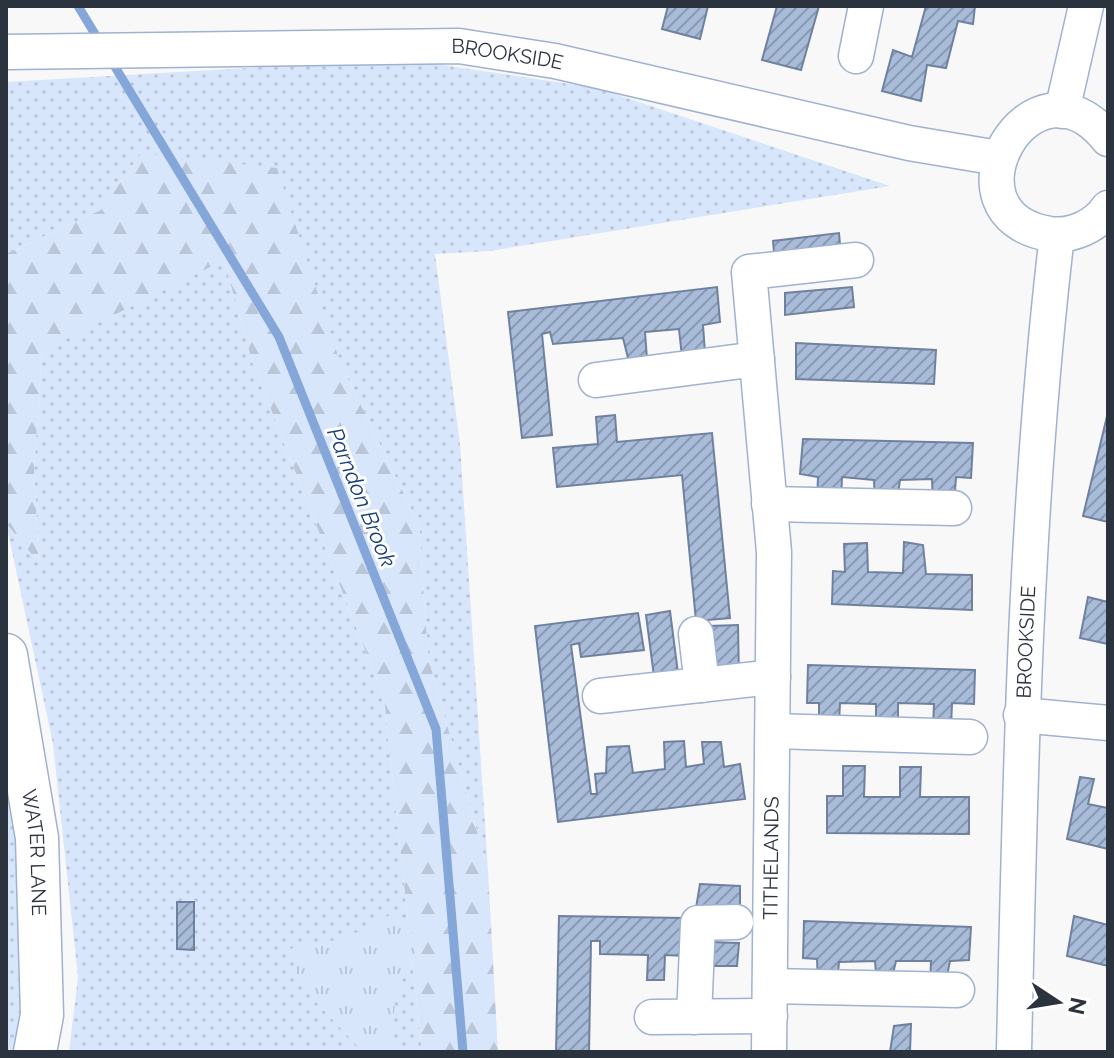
<svg xmlns="http://www.w3.org/2000/svg" width="1114" height="1058" viewBox="0 0 1114 1058" font-family="Raleway,sans-serif">
<style>
.grass{fill:url(#grass-dots)}
.forest{fill:url(#forest-firs)}
.park{fill:url(#park-tufts)}
.lines{fill:none;stroke-linecap:round;stroke-linejoin:round}
.stream{stroke:#85a6d8;stroke-width:9}
.building{fill:url(#building-hatch);stroke:#6f819e;stroke-width:2}
.minor-casing{stroke:#9fb2d0;stroke-width:37}
.major-casing{stroke:#9fb2d0;stroke-width:45}
.minor{stroke:#fff;stroke-width:34}
.major{stroke:#fff;stroke-width:42}
.labels{text-anchor:middle;dominant-baseline:central;stroke-width:6;stroke-linejoin:round;paint-order:stroke}
.street-label{font-size:20px;fill:#2b333f;stroke:#fff}
.water-label{font-size:22px;font-style:italic;fill:#163e7a;stroke:#fff}
</style>
<defs>
<pattern id="grass-dots" width="8" height="8" patternUnits="userSpaceOnUse" patternTransform="scale(2)"><rect width="8" height="8" fill="#d8e6fb"/><path d="M2 2h.1M6 6h.1" fill="none" stroke="#bac6d8" stroke-width="1.8" stroke-linecap="round"/></pattern>
<pattern id="forest-firs" width="22" height="20" patternUnits="userSpaceOnUse" patternTransform="scale(2)"><rect width="22" height="20" fill="#d8e6fb"/><path d="M5 1l3.5 6h-7zM16 11l3.5 6h-7z" fill="#bac6d8"/></pattern>
<pattern id="park-tufts" width="24" height="20" patternUnits="userSpaceOnUse" patternTransform="scale(2)"><rect width="24" height="20" fill="#d8e6fb"/><path d="M3 7l-1-3M5 7V3M7 7l1-3M15 17l-1-3M17 17v-4M19 17l1-3" fill="none" stroke="#bac6d8"/></pattern>
<pattern id="building-hatch" width="6" height="6" patternUnits="userSpaceOnUse" patternTransform="scale(2)"><rect width="6" height="6" fill="#a8bcda"/><path d="M-1 1l2-2M0 6l6-6M5 7l2-2" fill="none" stroke="#8999b2"/></pattern>
</defs>
<rect width="100%" height="100%" fill="#f8f8f8"/>
<path class="grass" d="M402 59 597 88 890 186 490 251 435 254 460 444 488 870 428 657 419 525 340 362 141 154 101 210 6 254V82Z
M224 259 252 361 384 698 422 1052H69L78 977 53 744 6 523 39 562 34 471 42 350Z
M6 719 21 790 24 1052H6Z"/>
<path class="forest" d="M141 153 277 168 340 362 419 525 428 657 488 870 498 1052H422L384 698 252 361 224 260 42 351 34 471 39 563 6 523V254L101 210Z"/>
<path class="park" d="M392 914 411 927 415 951 396 995 390 1045 382 1052H363L297 982 293 951 289 950 303 943 342 940Z"/>
<g class="lines">
<path class="stream" d="M78 6 101 44
M109 57 279 337 436 729 463 1052"/>
</g>
<path class="building" d="M668 6H708L700 39 662 29Z
M777 6H819L801 70 762 60Z
M926 6H975L973 24 958 21 946 68 927 65 921 101 882 91 893 50 912 57Z
M839 233 841 255 775 263 773 241Z
M717 287 720 322 703 325 705 353 682 357 679 329 645 332 647 359 629 362 623 338 553 344 550 332 542 334 552 435 522 438 508 312Z
M852 287 854 307 785 315V293Z
M796 343 936 350 934 384 796 379Z
M1108 412V522L1083 516Z
M615 415 617 442 712 433 730 618 696 621 682 475 557 487 553 448 598 444 596 417Z
M803 439 973 443 971 478 956 477 954 505 933 504 932 479 900 480 897 501 875 503 874 480 842 477 841 502H817L818 477 800 474Z
M904 542 923 545 926 574 972 575V610L832 604 833 571 845 572 844 544 867 543 868 572 903 573Z
M1088 597 1108 602V644L1080 638Z
M670 611 680 689 656 692 646 615Z
M638 613 644 650 581 657 579 643 571 645 591 794H597L595 774 606 773 607 747 629 746 633 773 665 769 664 742 684 741 686 767 704 764 702 742H721L724 767 740 764 745 799 558 822 535 626Z
M738 625 739 678 717 682 709 626Z
M808 665 975 670 974 704 952 703 951 729 933 728 934 704 898 703V727L876 726V704L840 703 839 725H819V703H807Z
M843 766H865L864 797H900V767H921L920 797H969V834L827 833V796H843Z
M1080 777 1094 779 1088 804 1108 808V849L1067 839Z
M700 884 740 886V909L696 908Z
M177 902H194V950L177 949Z
M559 916 685 918V956L665 955 664 980H647L648 955 600 954V941H591L589 1052H556Z
M1074 916 1108 925V966L1067 956Z
M804 921 971 927 969 960 950 961 945 985 930 984 931 961H896L891 982 877 984 875 961 839 962 837 985 818 983 817 959 803 958Z
M709 942 739 943 737 966H708Z
M911 1024 910 1052H890L894 1026Z"/>
<g class="lines">
<g class="minor-casing">
<g id="minor">
<path id="s1" d="M6 52 459 46 555 61 909 143 998 158"/>
<path d="M856 56 866 6"/>
<path d="M1062 111 1086 6"/>
<path d="M1108 139C1032 43 934 215 1050 234 1072 237 1096 226 1108 208"/>
<path d="M596 380 757 359"/>
<path d="M769 504 954 508"/>
<path d="M696 634 702 685"/>
<path d="M600 696 773 677"/>
<path d="M1021 715 1108 723"/>
<path d="M773 731 970 737"/>
<path d="M770 986 957 990"/>
<path d="M652 1017 770 1016"/>
<path d="M694 1017 698 923 736 922"/>
<path id="s2" d="M769 1052 774 552 749 272 856 260"/>
<path id="s3" d="M1014 1052C1020 779 1025 506 1057 235"/>
</g>
</g>
<g class="major-casing">
<g id="major">
<path id="s4" d="M6 655 37 838 42 1015 35 1052"/>
</g>
</g>
<use href="#minor" class="minor"/>
<use href="#major" class="major"/>
</g>
<g class="labels">
<g class="street-label">
<text stroke="none"><textPath href="#s1" startOffset="502">BROOKSIDE</textPath></text>
<text stroke="none"><textPath href="#s3" startOffset="410">BROOKSIDE</textPath></text>
<text stroke="none"><textPath href="#s4" startOffset="200">WATER LANE</textPath></text>
<text stroke="none"><textPath href="#s2" startOffset="194">TITHELANDS</textPath></text>
</g>
<g class="water-label">
<text transform="translate(362 497) rotate(68)">Parndon Brook</text>
</g>
</g>
<rect width="1114" height="1058" fill="none" stroke="#2b333f" stroke-width="16"/>
<g transform="translate(1058 1002) rotate(102)" stroke="#ffffff" stroke-width="6" paint-order="stroke">
<path d="M0-6L14 30L0 20L-14 30Z" fill="#2b333f"/>
<text y="-12" font-size="22" font-weight="bold" text-anchor="middle" fill="#2b333f">N</text>
</g>
</svg>
